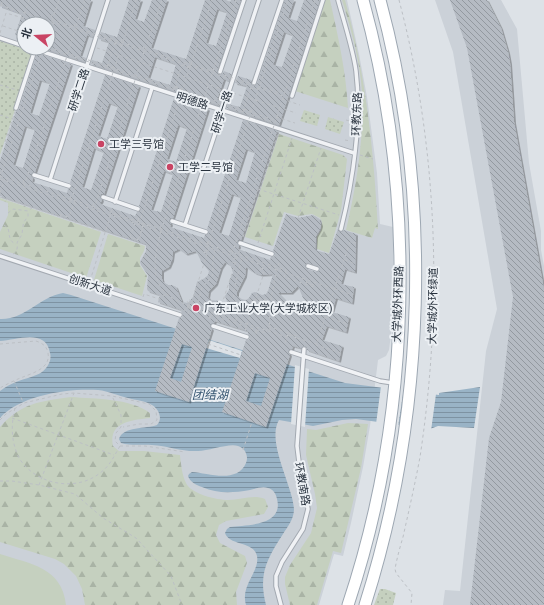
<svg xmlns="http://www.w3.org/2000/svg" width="544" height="605" viewBox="0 0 544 605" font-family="Roboto,'Noto Sans SC',sans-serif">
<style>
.built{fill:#cbd1d8;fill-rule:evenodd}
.green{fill:url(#green-dots)}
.forest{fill:url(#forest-firs)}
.pitch{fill:#c5d0bf}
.water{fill:url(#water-rules)}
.pier{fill:#dde2e7}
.building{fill:url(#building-back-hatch);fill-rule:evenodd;filter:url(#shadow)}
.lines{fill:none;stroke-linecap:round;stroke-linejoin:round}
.service-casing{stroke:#a3a9b1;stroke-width:5.5}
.primary-casing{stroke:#9da7b2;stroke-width:13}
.path{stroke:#bcc0c5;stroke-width:1;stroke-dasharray:3 3;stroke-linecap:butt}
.service{stroke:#f0f2f5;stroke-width:3.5}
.primary{stroke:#fff;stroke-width:11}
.path-bridge{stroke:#bcc0c5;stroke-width:1;stroke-dasharray:3 3;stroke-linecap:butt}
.poi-dot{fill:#c94464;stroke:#ecf0f4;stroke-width:1.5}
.labels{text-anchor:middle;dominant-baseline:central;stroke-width:4;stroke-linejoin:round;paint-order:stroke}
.street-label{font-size:11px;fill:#27313d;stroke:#ecf0f4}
.poi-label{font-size:11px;fill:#27313d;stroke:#ecf0f4;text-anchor:start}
.water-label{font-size:12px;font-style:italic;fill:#33536f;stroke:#ecf0f4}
</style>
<defs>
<pattern id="green-dots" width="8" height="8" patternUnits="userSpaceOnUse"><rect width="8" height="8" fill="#c5d0bf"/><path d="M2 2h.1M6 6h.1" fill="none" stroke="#a9b3a5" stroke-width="1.8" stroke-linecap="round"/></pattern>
<pattern id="forest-firs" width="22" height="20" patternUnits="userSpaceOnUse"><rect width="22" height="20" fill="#c5d0bf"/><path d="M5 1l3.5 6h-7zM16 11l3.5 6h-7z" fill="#a9b3a5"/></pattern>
<pattern id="water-rules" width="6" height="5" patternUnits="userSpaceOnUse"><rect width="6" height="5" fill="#99b3c6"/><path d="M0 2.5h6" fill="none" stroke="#7d92a2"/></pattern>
<pattern id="building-back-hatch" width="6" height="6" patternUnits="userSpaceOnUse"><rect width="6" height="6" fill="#b5bbc3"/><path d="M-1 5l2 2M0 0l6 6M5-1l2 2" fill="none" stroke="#9399a0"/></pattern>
<filter id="shadow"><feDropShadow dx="2" dy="1.5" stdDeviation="0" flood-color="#0004"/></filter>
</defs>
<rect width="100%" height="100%" fill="#dde2e7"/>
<path class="built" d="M0 0H347L359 54 367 97 377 173 380 224 393 227V319L389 350 386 356 378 360 370 426 363 467 351 523 343 556 334 554 319 605H0ZM24 24H48V48H24Z
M435 0H501L517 29 529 163 541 231V250L544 266V605H443L445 590 460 591 486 351 497 309 453 52Z"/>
<path class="green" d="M0 41 34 52 0 155Z
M304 110 320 115 317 126 300 121Z
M328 117 344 122 340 134 325 129Z
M380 589H385L396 593 393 605H374Z"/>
<path class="forest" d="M325 0H330C338 36 346 71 348 108L295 91Z
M342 0H345C366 75 374 152 378 229L375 228 372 238 346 230C357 184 366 128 361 81 358 53 350 26 342 0Z
M279 134 343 155 347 159 341 211 329 253 317 249V237L321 230 322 222 320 218 312 214 298 216 284 212 273 246 245 237Z
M0 198 101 232 86 278 0 249V232L8 215V203L0 200Z
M108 234 145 246 144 251 140 258V265L147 276 142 296 94 280Z
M71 397C96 399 129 398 150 413V418C132 420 108 422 113 446L119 451H144L180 455C181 464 182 475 186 483 191 494 217 500 228 500 241 500 253 494 265 499L268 507 264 514 226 521 219 525 216 535 220 543 245 556 247 563 236 592 237 605H85L82 589 76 576 64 564 55 559 0 542V427C21 403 41 401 71 397Z
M348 423 368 424 361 468 341 553 333 551 317 605H290L285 584V577L290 565 311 533 317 508 315 494 306 455 307 429 316 430Z"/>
<path class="pitch" d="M0 554C30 564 62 567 66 605H0Z"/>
<path class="water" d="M63 293 71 295 345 383 439 395V393L480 387 474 428 438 426 430 429 356 419 342 420 313 426 279 420C266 442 293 486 294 509 294 519 288 526 283 534 267 559 258 574 266 605H246C240 585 260 572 257 556 254 541 229 546 225 533L227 529 230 527C246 525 284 526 277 499 276 494 273 489 268 488 262 486 255 489 250 490 232 493 218 494 202 487 196 485 190 482 188 476L189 474 192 472C208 473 237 484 246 463 249 456 245 448 238 446 229 443 209 451 198 451 183 452 168 446 152 445 142 444 131 446 121 443L119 439C123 426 146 429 157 425 163 419 159 409 152 405 146 401 135 400 128 398 118 396 109 391 98 390 69 388 20 395 0 418V391C5 387 11 384 16 382 25 378 35 377 42 372 48 367 52 360 50 353 46 328 17 340 0 341V319C25 320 39 297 63 293Z"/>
<path class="pier" d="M209 340 242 351 240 358 206 348Z
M295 365 309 369 305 427 291 424Z
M381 386 404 388 398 427 376 424Z
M408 389 436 394 431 431 403 428Z"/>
<path class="building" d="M0 0H91L83 26 95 30 93 37 87 35 80 56 86 58 85 62 42 48H48V24H24V37L15 35 22 14 0 6Z
M129 0H141L135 19 144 22 152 0H167L151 48 186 59 205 0H226L230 2 231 0H241L217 71 219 75 222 74 224 71 231 74 229 81 224 79 217 100 222 102 221 106 91 64 92 60 102 63 109 42 99 39 101 32 117 37ZM217 9 227 12 216 46 206 43ZM155 57 176 64 170 85 148 78Z
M285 0H294L288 18 297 21 304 0H320L279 125 227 108 228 104 240 107 247 86 235 83 238 76 251 80V84L253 86 257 84ZM284 32 293 35 282 67 273 65Z
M450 0H487L501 28 508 52 510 63 514 122 544 290V605H470L489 438 501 402 513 297 467 48Z
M37 53 71 64 35 172 31 174V176L33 178 32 182 67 193 68 189 71 188 72 185 70 183 105 75 139 86 104 194H101L100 196 102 200 100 204 135 216 137 212 140 211 141 208 139 206 174 98 208 109 173 218 169 220 171 224 170 227 204 238 205 235 208 234 209 231 207 229 243 120 277 131 241 240H238L237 242 239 246 238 249 270 260 271 257H274L275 255 273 251 286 214 298 218 313 215 319 219 321 225 320 229 316 236 315 250 329 254 338 229 340 232 344 230 356 234 355 272 345 269 341 284 354 287 352 303 336 298 332 312 349 317 346 332 327 326 322 340 342 346 339 361 307 350V347L305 346 301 348 293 346 292 349 288 351 290 355 266 427 222 412 246 340H249L250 338 248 334V331L215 321 214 323 211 324 210 327 212 329 189 402 155 391 179 318H182L183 315 181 312 182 310 158 302 160 295 148 291 147 289 148 275 141 265 140 262 146 251V244L0 196V161L16 111 19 109ZM40 80 50 83 39 116 30 113ZM109 103 118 106 107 139 98 136ZM178 125 187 128 176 162 167 159ZM25 126 35 129 23 168 13 165ZM94 148 104 152 91 190 82 187ZM246 149 255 152 246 183 236 180ZM164 171 173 174 161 212 151 210ZM232 194 241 197 229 236 219 233ZM179 249 186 254 196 251 202 263 209 271 208 275 205 278 197 282 193 297 188 303 182 302 176 287 172 285H168L163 282 162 279V271L169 267 172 260 173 252ZM225 262 231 266 233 273 229 281V290L225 296 230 310 219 301 210 300 208 297 209 291 216 284 221 268ZM307 263 318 266 320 270 316 272 307 269 305 265ZM246 267 255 273 261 275 273 274 268 291 266 294 262 295 255 292 252 293 249 298 246 300 241 299 237 296V292L245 276ZM298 286 303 298 306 301 305 305 303 308H295L288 313 287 302 278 293H291ZM182 344 192 347 181 382 170 378ZM255 373 270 378 261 406 246 401Z"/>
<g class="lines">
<g class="service-casing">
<path id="service" d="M338 0C344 22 353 49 356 71 362 121 353 181 341 229
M0 38 24 46
M31 48 354 153
M220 72 244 0
M254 83 282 0
M292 96 323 0
M16 108 35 50
M34 175 69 186
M50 180 108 0
M103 197 138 209
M115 202 152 88
M172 221 206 232
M185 225 259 0
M240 243 272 254
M0 256 180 315
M308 266 317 269
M213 326 247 337
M291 352 380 381 393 383
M281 605 276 586V576L282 562 303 529 308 509 306 497 300 470 297 446 304 349"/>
</g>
<g class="primary-casing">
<path id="primary" d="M348 605C412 413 417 195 363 0
M365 605C426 413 433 195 380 0"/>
</g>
<path class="path" d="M399 0C438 148 443 305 420 457 415 484 409 510 403 537 400 547 397 558 395 569L396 573 412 593 411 605
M1 5 3 0
M52 23 56 24 57 21
M3 26 24 33
M74 27 75 23
M19 31 29 0
M48 32 59 0
M0 33 6 13 23 18
M121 42 122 38
M48 46H49L48 48
M97 48 225 90
M143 49 144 45
M189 64 190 60
M108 65 114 67
M107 68 115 43 121 45
M211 71 212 67
M0 85 17 90
M175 87 183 89
M174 89 182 65 190 67
M233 93 296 113
M282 99 300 105
M244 109 251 112
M243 112 251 87 259 90
M0 115 13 119
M276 117 295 123
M346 120 353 122
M345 140 350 141
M5 142 15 112
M360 155 373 159
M0 174 1 172
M23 183 24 179
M258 189 339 215
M260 189 278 133
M0 193 5 178
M0 197 105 232
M70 199 71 195
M93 206 94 202
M8 213 13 209 28 211 32 208
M60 214 69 217 75 200
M112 214 152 227
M60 217 61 215 69 217
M298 218 321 148
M138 221 139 217
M135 223 130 237 138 240 143 225
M4 225 8 228C10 235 8 241 16 244
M160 228 162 224
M161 231C152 266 148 292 188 305L186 311
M243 237 258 190
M258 243 292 138
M207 244 208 240
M231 252 233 248
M206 253 203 252 204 250 208 251
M13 254C17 252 18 247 17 243 18 240 21 237 22 234 23 228 22 222 28 217V211
M345 260 355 264
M235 263 232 262 233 259H235L236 256
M262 270 264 265
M307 280 306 283 313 285
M90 281 113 207
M305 284 314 287
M335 289 353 295
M143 297 144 294 159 299 166 294
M258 299 268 300 272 296
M188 308 190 303 187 302 188 300H190
M197 308 202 287 211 278 213 274V259L215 249
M240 310 244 306
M311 313H313
M188 314 212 238
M217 314 218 312H215L216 309 220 310
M326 317 348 324
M209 319 210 315
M210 319 212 313
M236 320C243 304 236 307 233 294L242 258
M216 322 240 249
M245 331 264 273 260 271 261 268 263 269
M270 331C268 309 273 285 279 263
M255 333 256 330
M288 333 298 336
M256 334 258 328
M285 343 288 334 295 336
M0 344 36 341C42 343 47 346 48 353 51 368 33 373 23 377 15 380 7 384 0 388
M208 344 241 355
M341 353 316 345 350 242 356 243
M14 381 23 402
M15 408C11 424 11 440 18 456 33 484 75 493 100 473 110 466 114 456 120 446L115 441 116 433 121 427V415L112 396
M12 418 114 455
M0 420 6 414 24 403 62 394 74 393 112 396 149 404 156 411 157 420 151 424H139L123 427
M120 446H145L185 452
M243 450 252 422
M0 481H12L39 485 75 494 103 518 136 538 171 576 182 605
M39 485 74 393"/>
<use href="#service" class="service"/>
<use href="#primary" class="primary"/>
<path class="path-bridge" d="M0 5 283 96
M52 15 51 19 74 27 280 93 282 90
M76 26 85 0
M123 42 136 0
M114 43 121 46 122 42
M48 47 275 120
M46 48 271 121 270 124
M145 49 162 0
M68 53 75 29
M107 64 114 67
M191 64 212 0
M181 65 188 68 189 64
M213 71 236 0
M175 86 182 89 181 92
M251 88 257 90 259 86
M244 109 251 111
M0 176 286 270 284 277 305 284
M0 178 43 48
M0 179 335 289
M24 186 67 56
M71 201 122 45
M94 209 144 52
M139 224 190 67
M161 231 212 74
M130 237 139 240 144 224
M208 244 288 0
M206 253 209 244
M232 254 315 0
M306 282 314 285V287
M239 304 244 306 250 300 255 299 271 306
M188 305 287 337
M189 305 190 300
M184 311 186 307 266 333 268 326 288 333
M288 335 297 338 298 336
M297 338 317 344"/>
</g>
<g class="poi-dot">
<circle cx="101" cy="144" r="4"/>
<circle cx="170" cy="167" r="4"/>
<circle cx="196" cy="308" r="4"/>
</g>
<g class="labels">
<g class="street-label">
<text transform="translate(79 90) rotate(-72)">研学二路</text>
<text transform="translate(192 101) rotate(18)">明德路</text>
<text transform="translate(222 112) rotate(-72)">研学一路</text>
<text transform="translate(357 114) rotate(-88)">环教东路</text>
<text transform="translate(90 285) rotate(18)">创新大道</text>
<text transform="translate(398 304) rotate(-88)">大学城外环西路</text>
<text transform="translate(433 306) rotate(-89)">大学城外环绿道</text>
<text transform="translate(302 484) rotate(80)">环教南路</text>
</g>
<g class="poi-label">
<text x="109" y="144">工学三号馆</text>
<text x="178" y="167">工学二号馆</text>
<text x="204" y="308">广东工业大学(大学城校区)</text>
</g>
<g class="water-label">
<text x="210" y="395">团结湖</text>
</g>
</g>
<g transform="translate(36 36) rotate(288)"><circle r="19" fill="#ecf0f4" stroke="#9da4ab"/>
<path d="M0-3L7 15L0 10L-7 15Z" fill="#c94464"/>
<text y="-6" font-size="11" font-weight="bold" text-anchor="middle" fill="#27313d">北</text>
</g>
</svg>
